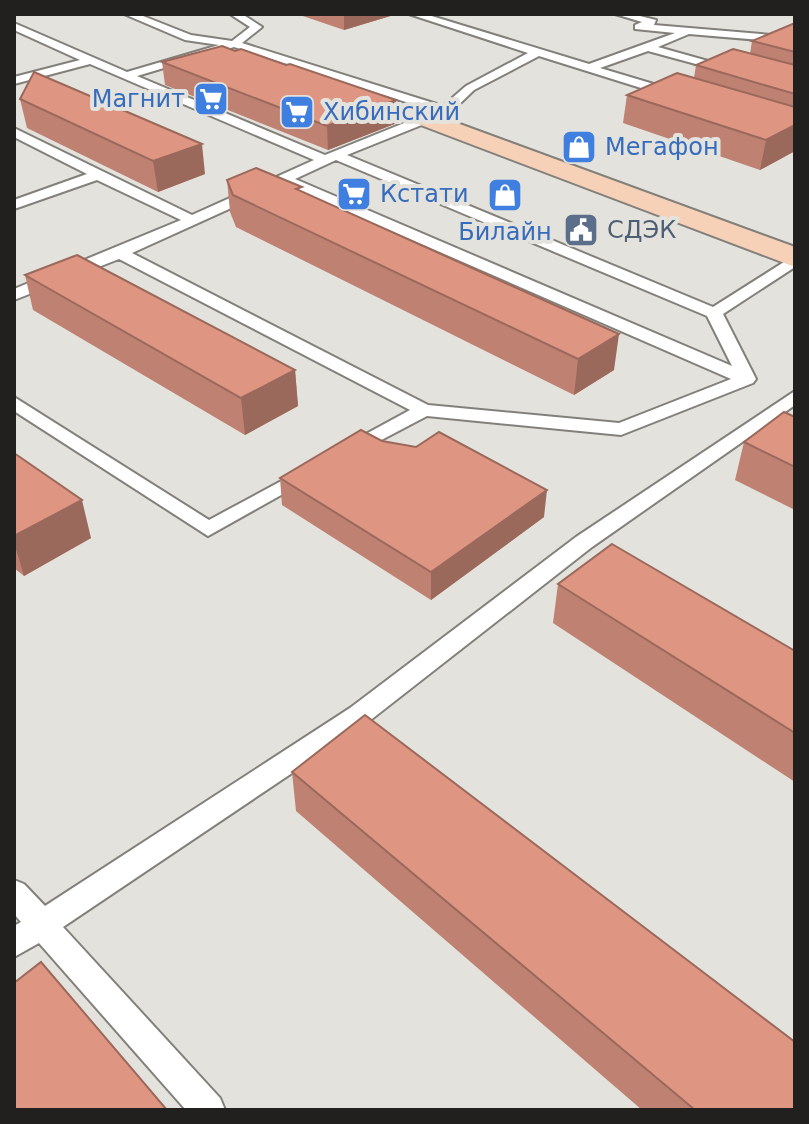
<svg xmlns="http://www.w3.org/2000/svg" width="809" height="1124" viewBox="0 0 809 1124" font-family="'DejaVu Sans',sans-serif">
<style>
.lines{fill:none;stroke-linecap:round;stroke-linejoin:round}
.lane-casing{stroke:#83807b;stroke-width:4}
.secondary-casing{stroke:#83807b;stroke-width:4}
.lane{fill:#fff;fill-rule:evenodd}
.secondary{fill:#f6d1b7;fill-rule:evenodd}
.wall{fill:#bf8171}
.shaded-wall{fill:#9b695c}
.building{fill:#de9683;stroke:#9b695c;stroke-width:2}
.labels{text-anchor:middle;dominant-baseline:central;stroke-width:8;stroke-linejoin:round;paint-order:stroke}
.far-shop-label{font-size:24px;fill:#366cbe;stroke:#e4e2dc;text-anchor:start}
.far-service-label{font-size:24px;fill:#4e5e75;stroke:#e4e2dc;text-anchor:start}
</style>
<rect width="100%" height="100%" fill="#e4e2dc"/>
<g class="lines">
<g class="lane-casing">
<path id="lane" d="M124 14H138L191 35 232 41 250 27 230 14H242L262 27 242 43 443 106 466 86 528 53 409 14H425L589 64 675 33 635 29V25L642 22 615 14H632L656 20 654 25 795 37V43L689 34 658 47 733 68V72L729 73 648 51 600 68 677 91V97L673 98 539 56 474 90 449 114 347 155 713 307 795 255V267L723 314 756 379 753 383 621 435 427 416 349 457 342 455 339 451 342 447 410 410 119 259 14 300V289L181 220 97 180 14 209V200L87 174 14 137V128L192 215 314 160 90 64 14 84V77L80 60 14 30V23L127 72 219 45 185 40ZM234 47 434 111 325 155 137 76ZM336 160 707 316 732 366 295 179ZM284 184 731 379 619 423 428 405 132 253Z
M795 391V405L592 547 368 722 63 927 220 1098 225 1110H186L39 943 14 957V926L21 922 14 914V880L24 884 45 906 350 708 576 537Z
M14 397 209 520 298 472 305 470 315 476 208 536 14 411Z"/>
</g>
<g class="secondary-casing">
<path id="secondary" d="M427 112 795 247V267L418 124 415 119 418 114Z"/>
</g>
<use href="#lane" class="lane"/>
<use href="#secondary" class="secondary"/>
</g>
<path class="wall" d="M297 14H397L344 30Z
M795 23V151L760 170 623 123 627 95 694 78 696 65 750 54 752 41Z
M162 62 397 123 328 150 165 85Z
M20 99 205 174 158 192 27 128Z
M227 180 302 192 614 370 574 395 236 227 230 212Z
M25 275 295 370 298 406 245 435 33 310Z
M795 417V510L735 480 744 442Z
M382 441 544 517 431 600 282 505 280 478Z
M14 453 91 538 24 576 14 568Z
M558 584 795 651V782L553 623Z
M292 772 795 1110H642L296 811Z"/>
<path class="shaded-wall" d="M344 14H397L344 30Z
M396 100 397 123 328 150 327 126Z
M795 125V151L760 170 766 140Z
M202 144 205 174 158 192 153 161Z
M619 334 614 370 574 395 578 359Z
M295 370 298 406 245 435 241 398Z
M547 490 544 517 431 600V572Z
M82 500 91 538 24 576 14 542V536Z"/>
<path class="building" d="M795 23V52L752 41Z
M222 46 235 51 241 49 286 65 290 64 396 100 327 126 162 62Z
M733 49 795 65V94L696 65Z
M34 72 202 144 153 161 20 99Z
M677 73 795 107V125L766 140 627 95Z
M256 168 302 187 296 189 619 334 578 359 233 195 227 180Z
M77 255 295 370 241 398 25 275Z
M784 412 795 417V467L744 442Z
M361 430 382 441 416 447 439 432 547 490 431 572 280 478Z
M14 453 82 500 14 536Z
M612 544 795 651V733L558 584Z
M365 715 795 1042V1110H695L292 772Z
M41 962 167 1110H14V983Z"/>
<defs>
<g id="supermarket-square" transform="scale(1.8)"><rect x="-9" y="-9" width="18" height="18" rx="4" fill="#3f7fe0" stroke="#e4e2dc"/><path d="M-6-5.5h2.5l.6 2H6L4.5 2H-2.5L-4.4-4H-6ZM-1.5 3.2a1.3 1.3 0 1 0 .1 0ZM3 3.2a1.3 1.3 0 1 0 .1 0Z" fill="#fff"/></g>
<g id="shop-square" transform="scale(1.8)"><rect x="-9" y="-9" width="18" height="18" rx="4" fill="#3f7fe0" stroke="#e4e2dc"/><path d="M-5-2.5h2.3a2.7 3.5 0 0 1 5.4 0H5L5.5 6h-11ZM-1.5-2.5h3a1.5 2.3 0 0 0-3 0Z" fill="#fff"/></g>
<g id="civic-square" transform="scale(1.8)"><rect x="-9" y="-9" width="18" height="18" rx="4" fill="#5c6f8a" stroke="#e4e2dc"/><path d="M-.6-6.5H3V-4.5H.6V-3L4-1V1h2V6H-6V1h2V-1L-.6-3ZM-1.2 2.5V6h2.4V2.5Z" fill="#fff"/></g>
</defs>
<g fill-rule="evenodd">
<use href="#supermarket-square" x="211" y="99"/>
<use href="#supermarket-square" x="297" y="112"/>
<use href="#shop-square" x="579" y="147"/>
<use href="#supermarket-square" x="354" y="194"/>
<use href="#shop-square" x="505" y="195"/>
<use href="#civic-square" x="581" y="230"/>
</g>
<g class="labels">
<g class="far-shop-label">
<text x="185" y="99" text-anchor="end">Магнит</text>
<text x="323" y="112">Хибинский</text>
<text x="605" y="147">Мегафон</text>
<text x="380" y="194">Кстати</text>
<text x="505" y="232" text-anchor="middle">Билайн</text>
</g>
<g class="far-service-label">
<text x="607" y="230">СДЭК</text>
</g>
</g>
<rect width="809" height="1124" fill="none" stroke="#21201e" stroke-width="32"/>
</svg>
